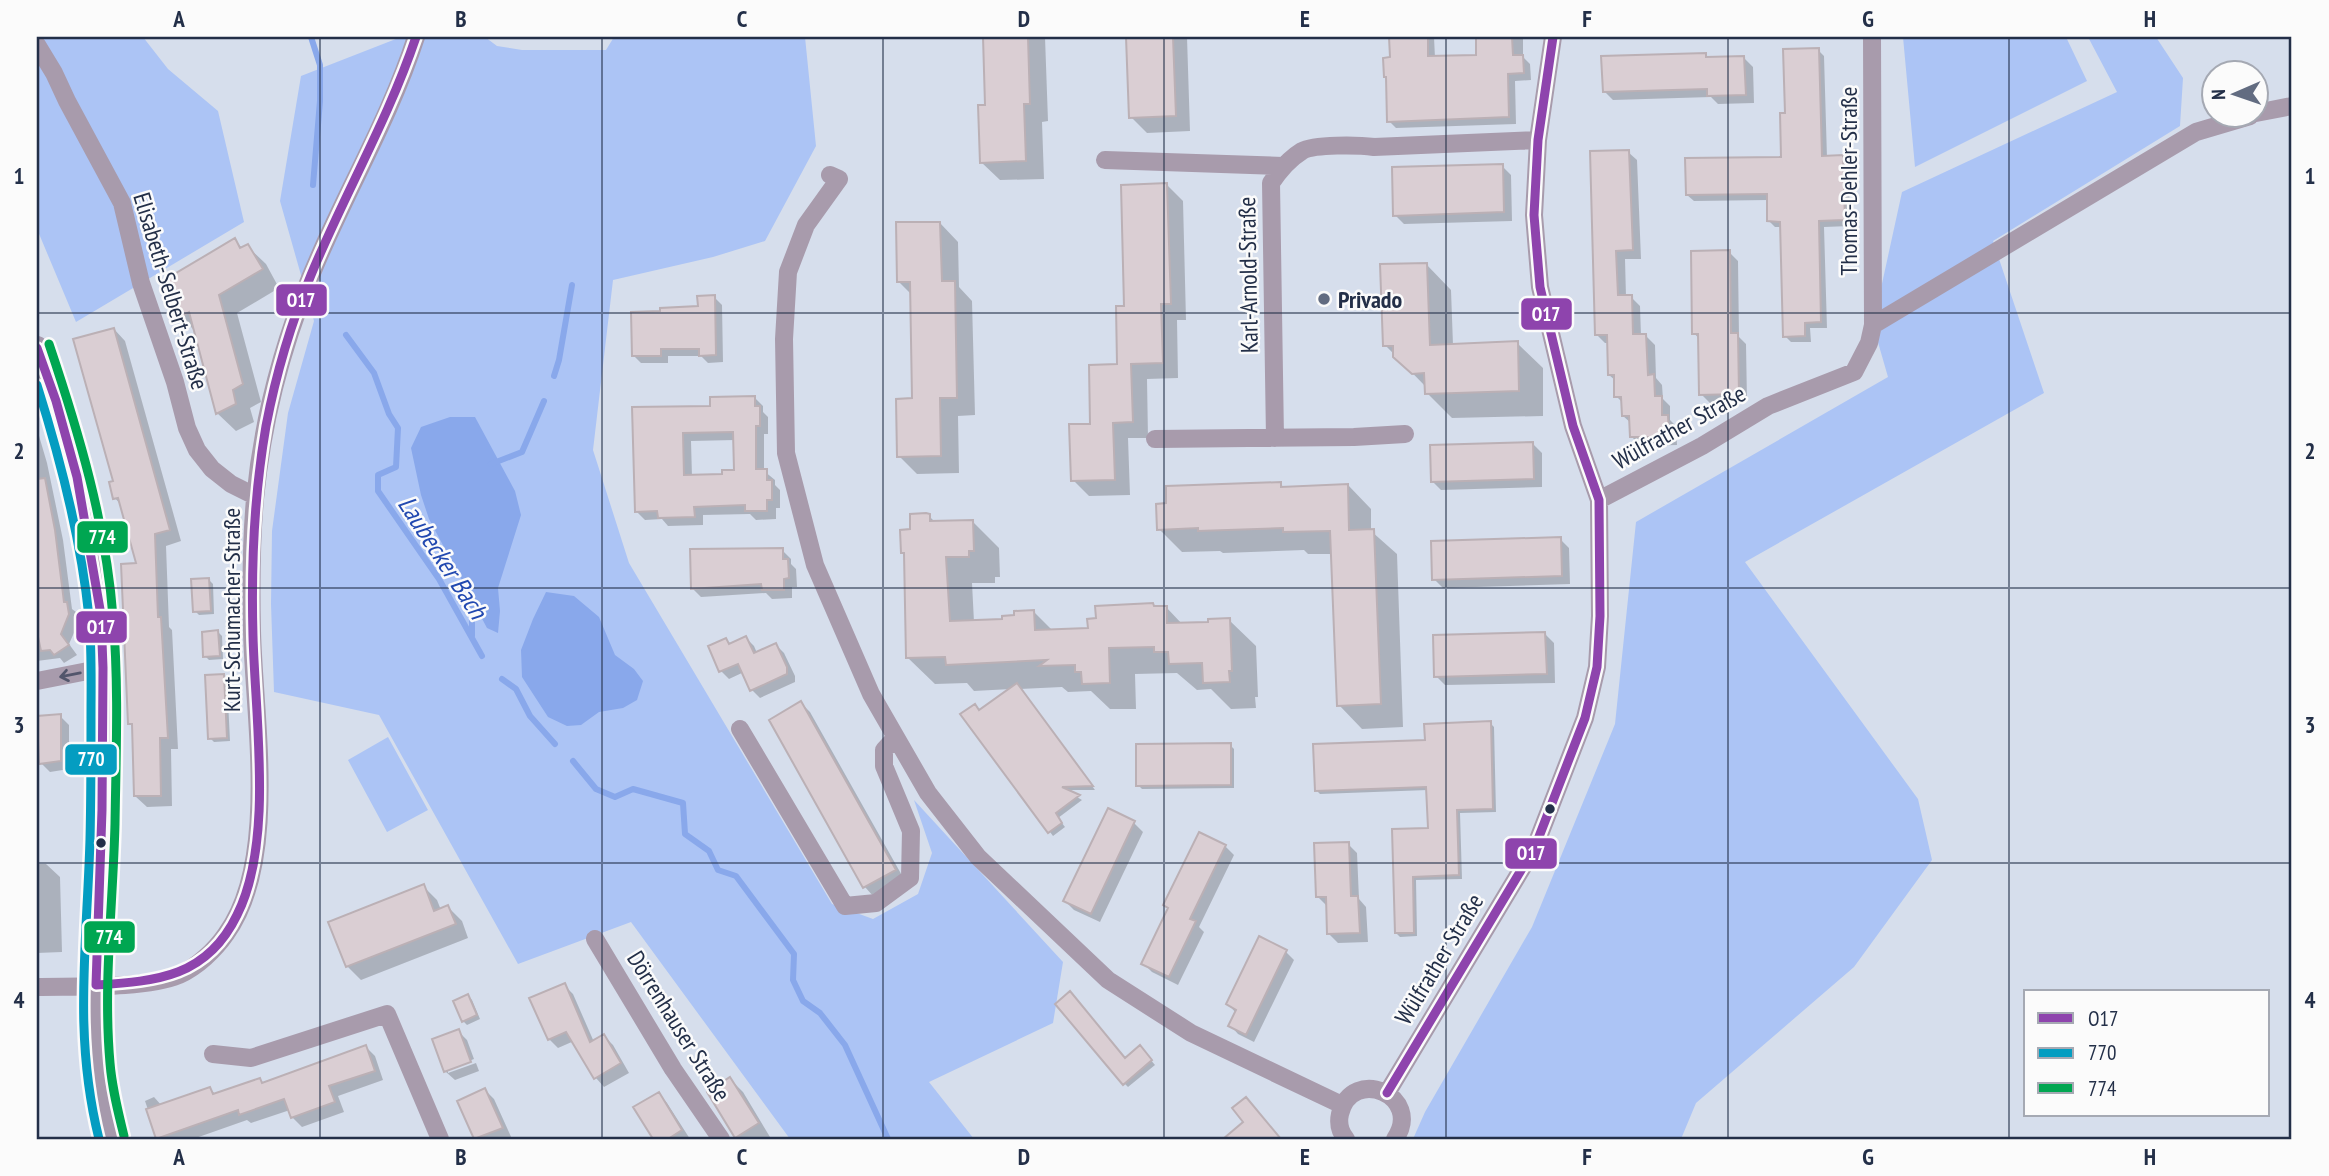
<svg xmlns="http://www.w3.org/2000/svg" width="2329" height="1176" viewBox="0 0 2329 1176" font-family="'PT Sans Narrow',sans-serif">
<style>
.green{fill:#acc4f5}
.water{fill:#89a8eb}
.shadow{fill:#0003;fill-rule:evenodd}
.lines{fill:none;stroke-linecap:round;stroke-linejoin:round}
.stream{stroke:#89a8eb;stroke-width:6}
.building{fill:#daced3;stroke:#bbb0b5;stroke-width:2;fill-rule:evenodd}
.street{stroke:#a89bac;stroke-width:18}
.secondary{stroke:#a699ac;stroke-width:24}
.bus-1-casing{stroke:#fbfbfb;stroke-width:14}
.bus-2-casing{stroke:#fbfbfb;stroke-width:14}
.bus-3-casing{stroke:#fbfbfb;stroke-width:14}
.bus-1{stroke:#8e44ad;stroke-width:9}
.bus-2{stroke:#049dc1;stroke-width:9}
.bus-3{stroke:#00a651;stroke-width:9}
.oneway{stroke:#52556b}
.grid{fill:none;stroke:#232f48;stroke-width:2;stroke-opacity:0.55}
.poi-dot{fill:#626c81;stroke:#fbfbfb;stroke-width:2.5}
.bus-dot{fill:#232f48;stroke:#fbfbfb;stroke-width:2.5}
.labels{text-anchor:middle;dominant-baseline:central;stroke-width:5;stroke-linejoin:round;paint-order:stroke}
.street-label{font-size:24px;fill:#232f48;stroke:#fbfbfb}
.poi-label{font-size:24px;font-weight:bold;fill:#232f48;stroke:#fbfbfb;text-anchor:start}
.water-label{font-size:26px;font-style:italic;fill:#2249b0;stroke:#fbfbfb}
.line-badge{stroke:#fbfbfb;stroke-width:2.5}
.badge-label{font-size:19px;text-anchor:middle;font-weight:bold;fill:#fff}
.neatline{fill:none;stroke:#232f48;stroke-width:2.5}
.grid-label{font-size:23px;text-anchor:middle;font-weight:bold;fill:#232f48}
</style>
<rect width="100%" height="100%" fill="#d6deec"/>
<path class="green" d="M37 37H143L168 69 218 111 244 222 76 322 37 229Z
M401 37H485L497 46 522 50H606L614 37H805L816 146 765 241 713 257 613 280 593 450 629 563 832 904 873 919 918 894 932 853 914 800 1063 962 1053 1023 929 1082 974 1139H790L631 922 518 964 379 715 274 692 271 604 272 531 288 413 314 321 280 201 301 76Z
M1903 37H2066L2087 81 1915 167Z
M2088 37H2156L2183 78 2180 126 1993 241 2044 393 1745 562 1918 799 1932 860 1854 967 1696 1103 1681 1139H1413L1425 1112 1532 927 1615 724 1636 522 1888 377 1873 325 1902 192 2117 92Z
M388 737 428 810 387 832 348 760Z"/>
<path class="water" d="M450 417H475L515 491 521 515 498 588 500 611 498 633 487 628 429 519 421 495 411 448 421 427Z
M546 592 574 596 599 617 615 655 634 669 643 681 637 700 623 708 599 712 581 725 567 726 548 717 522 677 521 650 533 619Z"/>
<path class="shadow" d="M984 37H1045L1048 121 1042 122 1044 179 1000 180 981 162 986 107Z
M1128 37H1187L1190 131 1147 133 1131 117Z
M1391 37H1434L1435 58 1478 57V37H1523V57L1530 64 1531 80 1515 81 1516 124 1396 128 1389 121 1388 79 1386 77 1392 59Z
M1818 50 1824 56 1827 158 1842 157 1849 164 1850 226 1824 227 1827 328H1810L1811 342H1791L1785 336 1782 227H1775L1769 221V200L1694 201 1687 195 1783 159 1787 115Z
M1705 55 1709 59 1744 58 1753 67 1754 103 1718 104 1711 97 1613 100 1604 91Z
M1628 152 1637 160 1641 259H1625L1626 297H1631L1640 306 1641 336H1646L1655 345 1656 378 1662 385 1663 399 1670 406V420L1676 426 1677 445 1640 446 1632 437 1631 423 1623 416V403L1616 396V381L1609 375V343H1605L1596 334Z
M1502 166 1511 175 1512 221 1404 224 1395 215Z
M1167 185 1183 201 1186 320H1177L1178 378 1147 379 1148 438H1128L1130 495 1089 496 1073 480 1092 425 1119 366 1126 307Z
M940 223 958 242 959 287 972 301 975 415 958 416 959 473 917 474 899 456 914 400 912 295 898 281Z
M235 240 242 248 247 246 266 264 279 288 237 313 261 402 250 408 254 422 236 431 217 413 197 333 181 317 168 280Z
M1729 252 1738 261 1739 337 1746 344 1747 402 1710 403 1701 394 1700 340 1694 333Z
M1426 264 1451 290 1453 345 1517 343 1543 368V416L1452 418 1427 393V388L1385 345Z
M714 297 722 305 723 362 708 363 701 356H668V363H641L634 356Z
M114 329 125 341 181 541 166 546 169 627 172 630 178 749H171L172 806 147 807 135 796 134 728 129 723 138 565 121 505 115 498Z
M754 397 763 406V412L768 417V434H764V471L775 480V485L780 490V508H776V519L756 520 750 514 703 515V525L668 526 662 519 645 520 636 511 634 409 712 407ZM735 440 736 471 724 476 692 477 691 441Z
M37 429 47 463 63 540 72 609 76 612 77 626 69 644 77 655 64 663 60 658 37 661Z
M1533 444 1542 453V487L1441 490 1432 481Z
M1280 484 1285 488 1348 485 1371 509V531L1397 554 1403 727 1362 729 1339 705 1333 554H1308L1304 550 1223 553 1220 551 1182 552 1159 529 1168 505Z
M929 516 935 522 972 521 999 548 1000 577H995V583H972L974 622 1004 621 1034 612 1053 631 1089 629 1155 608 1166 607 1183 625 1210 624 1229 620 1256 646 1258 697H1255L1256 708 1231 709 1211 689 1197 690 1177 673 1135 674 1136 709H1110L1091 691 1068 692 1062 687 1020 689 1095 790H1065L1082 800 1058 818 1065 827 1053 836 963 715 980 712 1011 689 974 691 967 683 935 684 908 658 906 556 903 553 912 531Z
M1560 539 1569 548 1570 584 1443 588 1434 579Z
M782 550 791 559V564L796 569 797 587H792V598L772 599 766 593 701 597 692 588Z
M209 580 213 584 214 614 199 615 195 611Z
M218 632 222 636 223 659 209 660 205 656Z
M1545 634 1554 643 1555 683 1445 685 1436 676Z
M746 638 754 646 757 653 776 645 784 653 795 676V682L760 698 752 690 744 672 729 679 721 671 726 640 731 645Z
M223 676 227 680 230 741 214 742 210 738Z
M801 703 810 712 904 879 873 896 865 887Z
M37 716H60L69 725V769L50 772 41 763 40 752H37Z
M1490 723 1494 727 1496 812 1460 813 1462 879 1416 880 1417 936 1400 937 1396 933 1394 831 1430 830 1428 790 1320 794 1316 790 1426 742Z
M1230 745 1234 749V788L1142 789 1138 785Z
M1134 823 1143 832 1100 922 1074 910 1065 901Z
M1348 844 1357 853 1359 899 1366 907 1368 942 1338 943 1329 934 1327 906 1318 897Z
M1225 846 1234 855 1199 927 1204 932 1178 985 1152 972 1143 963 1170 910 1165 905Z
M37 864H46L60 877 62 952 37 953Z
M424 887 437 900 441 910 448 907 462 921 468 938 361 980 347 966Z
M1286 952 1294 960 1254 1042 1238 1034 1230 1025 1236 1013 1228 1004Z
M564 985 573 994 594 1042 604 1036 613 1045 629 1073 604 1087 596 1078 574 1041 558 1048 549 1039Z
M468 996 472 1000 480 1019 467 1025 463 1021Z
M458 1031 467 1040 474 1059 448 1069V1073L476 1063 479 1071 455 1080 446 1072 434 1040Z
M366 1047 375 1056 383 1080 338 1096 344 1112 302 1127 292 1117 290 1110 251 1123 247 1120 193 1139H158L145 1101 154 1097 162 1106 210 1089 216 1095 259 1080 263 1084Z
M1144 1052 1155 1065 1128 1087 1124 1083 1126 1060Z
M730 1079 743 1092 770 1137 766 1139H738Z
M485 1090 494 1099 512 1139H476L459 1102Z
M659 1094 667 1103 690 1139H655L636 1108Z"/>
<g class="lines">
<path class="stream" d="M311 37 320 65V101L313 185
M346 335 374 373 389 414 398 428 396 467 378 475V491L439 579 482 656
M554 376 559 360 572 285
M491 464 522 452 544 401
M472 636V591
M502 679 516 689 530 716 555 744
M573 761 596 789 615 797 633 789 683 803 685 834 709 851 718 870 736 876 794 954 793 980 803 1001 820 1013 845 1045 888 1139"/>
</g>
<path class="building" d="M983 37H1028L1030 104H1024L1026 161 980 163 978 105H985Z
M1126 37H1173L1176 116 1129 118Z
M1389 37H1428V56L1476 55V37H1512L1513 55H1523L1524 73 1508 74 1509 117 1387 122 1386 77H1384L1383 58 1390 57Z
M1819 48 1822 156 1843 155 1845 220 1819 221 1821 322 1805 323V336L1783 337 1780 222 1767 221V194L1686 195 1685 158 1781 157 1780 113H1785L1783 49Z
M1706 53V57L1744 56 1746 95 1707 96V89L1603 92 1601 56Z
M1629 150 1633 250 1616 251 1618 295H1632L1633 334H1646L1648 375 1654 374 1655 396H1662V415H1668L1669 437H1630L1629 416H1622L1621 397H1614V375H1608L1607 335H1595L1590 151Z
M1503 164 1504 212 1393 216 1392 167Z
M1167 183 1171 304H1161L1163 363 1131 364 1133 422 1113 423 1115 480 1071 481 1069 424H1090L1089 365 1117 364 1116 306H1124L1121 185Z
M896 222H940L942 281H955L957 398H940L941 456 897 457 896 399 912 398 910 282H897Z
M235 238 240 248 248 244 263 269 219 295 243 384 233 390 236 404 216 414 189 312 179 318 166 279Z
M1730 250 1731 333H1738L1739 394 1699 395 1698 334H1692L1691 251Z
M1427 263 1430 345 1518 341 1519 391 1425 394 1424 373 1412 374 1393 357V346H1383L1380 264Z
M715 295 716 355 699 356V349H661V356H632L631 312 660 311V308L698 306 697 296Z
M114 328 170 530 155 534 158 617H161L168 738H160L161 796H134L132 724H128L121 564 136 563 118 498 113 499 109 482 113 481 73 339Z
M755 396V406H760V426H756V469H767V480H772V500H767V511H745V505L694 507 695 517 658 518 657 511 635 512 632 407 710 406V397ZM733 432 734 470H722V474L684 475 683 433Z
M1533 442 1534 479 1431 482 1430 445Z
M45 478 55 530 64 602H67L69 614 61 634 69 645 54 655 50 650 41 651 37 632V479Z
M1281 482V487L1348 484 1349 530 1374 529 1381 704 1337 706 1330 531 1283 532V528L1198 531V528L1157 530 1156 504 1166 503V486Z
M926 513 930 514V521L973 520 974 551H969V557H946L950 621 1002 619V616L1014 615V611L1034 610 1035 630 1088 628 1087 619 1096 618 1095 606 1153 603 1154 606H1167V623L1208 622V619L1230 618 1232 671H1229L1230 682 1203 683 1202 663 1169 664 1168 652H1154V647L1109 648 1110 683 1082 684 1081 672H1075V665L1039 666 1047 660 946 665 945 657 906 658 904 553H901L900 530 910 529V514Z
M1561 537 1562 576 1432 580 1431 541Z
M783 548V559H788L789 578 784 579V590H762L761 584 691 589 690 549Z
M209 578 211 611 193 612 191 579Z
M218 630 220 656 203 657 202 632Z
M1545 632 1547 674 1434 677 1433 635Z
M746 636 754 653 776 643 787 667V674L750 691 738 664 719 672 708 646 726 638 729 644Z
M224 674 227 738 208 739 205 675Z
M1017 683 1093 786 1062 787 1080 795 1056 813 1062 823 1048 833 960 714 975 704 979 710Z
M801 701 896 870 863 888 769 720Z
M61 714V761L39 764 37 716Z
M1491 721 1493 809 1457 810 1459 875 1413 877 1414 933H1395L1392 829 1428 828 1426 787 1315 791 1313 744 1425 740 1424 724Z
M1231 743V785L1136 786V744Z
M1108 808 1135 821 1091 914 1063 901Z
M1199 832 1226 845 1190 919 1196 921 1169 977 1141 964 1168 908 1163 905Z
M1349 842 1351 896H1358L1360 933 1327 934 1326 897H1316L1314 843Z
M424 884 434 911 448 905 456 924 346 967 328 922Z
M1259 936 1287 950 1246 1035 1228 1026 1236 1010 1226 1004Z
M565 983 590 1042 604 1034 621 1063 594 1079 566 1032 548 1040 529 998Z
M1070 991 1125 1058 1140 1045 1152 1060 1123 1085 1055 1004Z
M468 994 477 1015 462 1022 453 1001Z
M459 1029 471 1062 444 1072 432 1039Z
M366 1045 375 1071 329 1086 335 1102 291 1118 284 1099 239 1115 238 1110 156 1139 146 1109 210 1087 213 1094 260 1078 262 1083Z
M730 1077 759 1123 735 1138 707 1092Z
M485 1088 503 1128 474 1139 457 1101Z
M659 1092 682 1130 668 1139H653L633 1107Z
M1246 1097 1281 1139H1223L1243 1122 1232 1108Z"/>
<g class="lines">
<path class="street" d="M37 45 54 73 67 101 122 203 141 283 175 382 187 428 197 450 212 469 231 484 255 496
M2256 113 2292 106
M1105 160 1283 166
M830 175 839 179 806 225 788 272 784 339 786 453 815 565 871 694 928 793 978 857 1108 980 1191 1033 1342 1105
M1873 325 2196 132 2250 116
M1275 438 1271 183C1279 171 1289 159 1302 151 1314 144 1359 145 1374 147L1538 140
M1155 439 1354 437 1405 434
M1599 500 1702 446 1768 406 1854 372 1869 343 1873 325 1872 37
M37 681 103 668
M740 729 845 906 876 903 910 878 911 831 884 766V750L895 738
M595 939 673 1069 721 1139
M37 987C75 986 145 989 179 975 197 967 215 950 226 934 279 861 254 718 252 631 251 587 251 543 255 499 262 424 282 347 310 278 343 196 389 121 416 37
M213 1054 251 1058 387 1014 440 1139
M1387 1093 1535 847 1585 718 1597 667 1600 616 1599 500 1573 426 1540 287 1534 215 1538 140 1553 37
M1346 1139C1340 1132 1338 1123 1340 1114 1352 1065 1424 1096 1395 1139"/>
<path class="secondary" d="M37 348C67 433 93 526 101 616 104 651 103 687 103 722 103 763 103 803 102 844 99 941 83 1045 112 1139"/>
<g class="bus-1-casing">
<path id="bus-1" d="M37 348 56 401 77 477 101 615 103 668 102 810 96 985C158 981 207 977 237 915 274 842 255 717 253 636 251 566 254 495 266 426 276 374 291 323 311 275 344 195 388 120 416 37
M1387 1093 1535 847 1585 718 1597 667 1600 616 1599 500 1573 426 1540 287 1534 215 1538 140 1553 37"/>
</g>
<g class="bus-2-casing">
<path id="bus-2" d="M37 385C61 461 81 538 89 617 92 650 91 684 91 718 91 758 91 799 90 839 87 945 73 1035 99 1139"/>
</g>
<g class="bus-3-casing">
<path id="bus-3" d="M49 344C79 433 106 524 113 617 119 686 116 756 115 824 113 904 103 984 110 1063 112 1088 118 1112 124 1136"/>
</g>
<use href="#bus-1" class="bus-1"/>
<use href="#bus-2" class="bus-2"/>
<use href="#bus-3" class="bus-3"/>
</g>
<defs><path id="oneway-shaft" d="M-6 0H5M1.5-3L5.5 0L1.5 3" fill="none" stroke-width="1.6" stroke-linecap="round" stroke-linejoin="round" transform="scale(1.75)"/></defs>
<use class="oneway" href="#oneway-shaft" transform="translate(70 675) rotate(169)"/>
<path class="grid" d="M320 37V1139M602 37V1139M883 37V1139M1164 37V1139M1446 37V1139M1728 37V1139M2009 37V1139M37 313H2292M37 588H2292M37 863H2292"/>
<circle class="poi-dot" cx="1324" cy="299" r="7"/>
<g class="bus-dot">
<circle cx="1550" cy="809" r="6"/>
<circle cx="101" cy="843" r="6"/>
</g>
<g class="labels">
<g class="street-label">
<text transform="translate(1848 181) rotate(-90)">Thomas-Dehler-Straße</text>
<text transform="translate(1248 275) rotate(-91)">Karl-Arnold-Straße</text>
<text transform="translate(171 291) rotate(73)">Elisabeth-Selbert-Straße</text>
<text transform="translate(1679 427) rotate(-29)">Wülfrather Straße</text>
<text transform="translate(231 610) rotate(-90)">Kurt-Schumacher-Straße</text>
<text transform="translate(1439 959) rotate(-59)">Wülfrather Straße</text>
<text transform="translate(679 1026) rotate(58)">Dörrenhauser Straße</text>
</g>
<g class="poi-label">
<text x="1338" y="299">Privado</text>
</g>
<g class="water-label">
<text transform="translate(443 557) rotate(57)">Laubecker Bach</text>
</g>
</g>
<g class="line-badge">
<rect x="275" y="283" width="53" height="34" rx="7" fill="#8e44ad"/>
<rect x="1520" y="297" width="53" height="34" rx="7" fill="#8e44ad"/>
<rect x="76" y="520" width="53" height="34" rx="7" fill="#00a651"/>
<rect x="75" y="610" width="53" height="34" rx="7" fill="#8e44ad"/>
<rect x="64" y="743" width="54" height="33" rx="7" fill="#049dc1"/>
<rect x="1504" y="837" width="54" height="33" rx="7" fill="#8e44ad"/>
<rect x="83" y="920" width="53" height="34" rx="7" fill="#00a651"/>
</g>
<g class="badge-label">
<text x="301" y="307">O17</text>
<text x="1546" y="321">O17</text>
<text x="102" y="544">774</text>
<text x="101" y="634">O17</text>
<text x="91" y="766">770</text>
<text x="1531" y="860">O17</text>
<text x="109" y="944">774</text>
</g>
<rect width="2329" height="1176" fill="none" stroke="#fbfbfb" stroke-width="77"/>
<rect x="2024" y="990" width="245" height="126" fill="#fbfbfb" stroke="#a5a9b3" stroke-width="2"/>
<rect x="2038" y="1013" width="35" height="10" fill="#8e44ad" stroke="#a5a9b3" stroke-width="2"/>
<text x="2088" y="1026" font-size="21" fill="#232f48">O17</text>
<rect x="2038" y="1048" width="35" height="10" fill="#049dc1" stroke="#a5a9b3" stroke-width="2"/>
<text x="2088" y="1060" font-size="21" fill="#232f48">770</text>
<rect x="2038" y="1083" width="35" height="10" fill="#00a651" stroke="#a5a9b3" stroke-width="2"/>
<text x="2088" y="1096" font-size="21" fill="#232f48">774</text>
<g transform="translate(2235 94) rotate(268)"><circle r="33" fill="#fbfbfb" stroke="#a5a9b3" stroke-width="2"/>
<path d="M0-5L12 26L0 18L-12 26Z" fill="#626c81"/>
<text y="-10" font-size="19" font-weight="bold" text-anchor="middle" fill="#232f48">N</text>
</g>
<rect x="38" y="38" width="2252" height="1100" class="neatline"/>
<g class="grid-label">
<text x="179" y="27">A</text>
<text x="461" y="27">B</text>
<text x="742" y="27">C</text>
<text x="1024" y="27">D</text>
<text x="1305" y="27">E</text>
<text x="1587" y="27">F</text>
<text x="1868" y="27">G</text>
<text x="2150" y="27">H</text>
<text x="19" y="184">1</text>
<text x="2310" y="184">1</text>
<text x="19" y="459">2</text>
<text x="2310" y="459">2</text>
<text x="19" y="733">3</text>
<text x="2310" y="733">3</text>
<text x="19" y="1008">4</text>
<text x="2310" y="1008">4</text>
<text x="179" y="1165">A</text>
<text x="461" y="1165">B</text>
<text x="742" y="1165">C</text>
<text x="1024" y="1165">D</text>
<text x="1305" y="1165">E</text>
<text x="1587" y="1165">F</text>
<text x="1868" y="1165">G</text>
<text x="2150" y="1165">H</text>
</g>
</svg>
